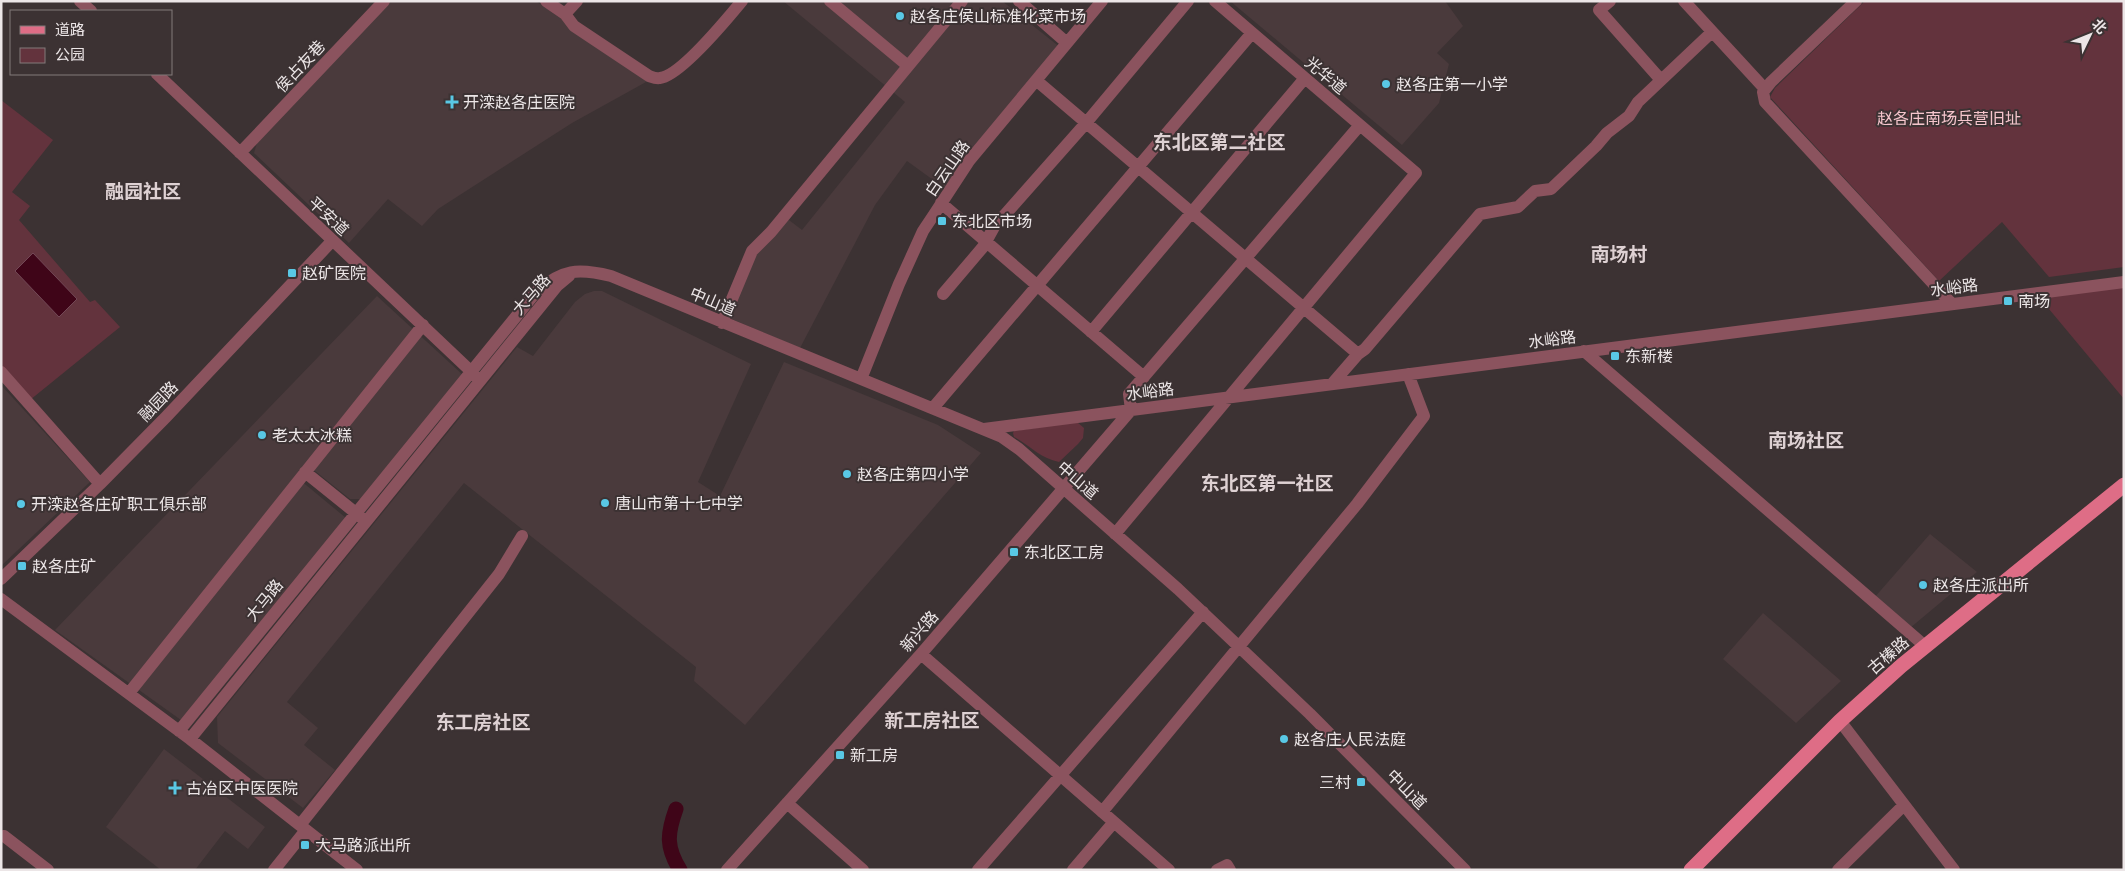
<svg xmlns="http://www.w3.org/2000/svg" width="2125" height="871" viewBox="0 0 2125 871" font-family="'IBM Plex Sans','Noto Sans SC',sans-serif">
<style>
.built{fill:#4a3a3c}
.green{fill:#63333d}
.water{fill:#3f0518;stroke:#734856}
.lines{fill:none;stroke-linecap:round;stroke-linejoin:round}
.river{stroke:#3f0518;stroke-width:15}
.minor{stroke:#8b535e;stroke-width:12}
.major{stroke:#de6d86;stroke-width:15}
.poi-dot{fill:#59c8e5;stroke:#3c3233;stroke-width:2}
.labels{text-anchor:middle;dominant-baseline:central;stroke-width:4;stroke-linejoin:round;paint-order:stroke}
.poi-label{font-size:16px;fill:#ece6e7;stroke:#3c3233;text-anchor:start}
.street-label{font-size:16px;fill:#ece6e7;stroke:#3c3233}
.park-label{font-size:16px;fill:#f5c5cc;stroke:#3c3233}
.quarter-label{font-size:19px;font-weight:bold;fill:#ded1d3;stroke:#3c3233}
</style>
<rect width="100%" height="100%" fill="#3c3233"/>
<path class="built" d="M389 1H536L644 76 646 82 572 123 438 209 422 226 388 199 349 243 254 153 257 143Z
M783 1H1002L1061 48 947 190 907 161 875 205 800 348 729 318 755 250 785 217 802 230 905 102Z
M1230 1H1445L1463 26 1437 53 1449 64 1439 103 1402 145Z
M594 291H602L751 364 698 482 720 496 784 362 938 425 981 453 745 725 694 681 696 667 464 483 287 702 318 728 304 745 335 770 303 808 218 743 217 717 517 347 533 356 575 302 585 294Z
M377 296 463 375 362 499H350L310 467 300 480 346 518 181 720 55 630Z
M1 385 90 482 1 566Z
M1930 534 1977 572 1910 628 1874 598Z
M1763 613 1841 681 1796 723 1723 659Z
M164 749 265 827 248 849 225 831 195 870H161L106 827Z"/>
<path class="green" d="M1865 1H2124V267L2049 277 2002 222 1939 281 1770 97 1775 88Z
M1 100 53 140 12 192 30 206 19 220 90 302 95 300 120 327 30 400 1 365Z
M2124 286V399L2049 309 2020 299Z
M1077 422 1084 428 1083 438 1078 444 1059 462C1041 459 1029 445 1014 437L1013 433 1014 431Z"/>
<path class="water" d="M33 253 77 299 59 317 15 271Z"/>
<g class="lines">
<path class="river" d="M676 809C667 834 666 847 680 870"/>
<path class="minor" d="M80 1 91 11
M546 1 565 14 574 26 649 76C652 77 656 79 660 78 680 76 728 18 742 1
M830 1 908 66
M1019 1 1067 43
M1610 1 1599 10 1661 80
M1684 1 1765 89
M1856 1 1771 82 1763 92 1765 102 1952 304
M565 14 577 1
M157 74 477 377
M1037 81 1358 354 1332 384
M240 153 384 1
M941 203 1144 377
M943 294 983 247 994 227 1086 123 1188 1
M722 323 752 251 771 232 962 1
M1091 332 1305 78
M1584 351 1925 646
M1358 354 1365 349 1480 214 1518 207 1535 191 1551 189 1596 146 1607 133 1629 116 1638 102 1712 32
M1 372 100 484
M861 379 899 284 923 231 935 213 969 161 1102 1
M933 408 1252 33
M1131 410 1129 394 1360 125
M984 429 2124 282
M305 472 362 518
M1115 534 1416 173 1215 1
M1 579 100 484 166 417 332 241
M1 599 190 739 357 870
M921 654 1169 870
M129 693 423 325
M1840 721 1954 870
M179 731 536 292C562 269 578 268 611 276L1002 437 1019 449 1178 589 1310 714 1465 870
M190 739 557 286 569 276
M787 803 863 870
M1102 812 1357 504 1424 416 1408 374
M300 825 499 574 522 536
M4 836 48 870
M274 870 306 830
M727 870 921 654 1131 410
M978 870 1203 612
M1073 870 1114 822
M1217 870 1227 865 1230 870
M1838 870 1904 805"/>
<path class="major" d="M1691 870 1840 721 1901 666 2124 485"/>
</g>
<g class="poi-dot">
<circle cx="900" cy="16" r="5"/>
<circle cx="1386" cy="84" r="5"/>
<path d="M449.5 94.5h5v5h5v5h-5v5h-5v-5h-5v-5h5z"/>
<rect x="937" y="216" width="10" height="10" rx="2.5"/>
<rect x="287" y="268" width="10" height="10" rx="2.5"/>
<rect x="2003" y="296" width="10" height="10" rx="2.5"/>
<rect x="1610" y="351" width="10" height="10" rx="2.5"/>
<circle cx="262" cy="435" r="5"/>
<circle cx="847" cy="474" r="5"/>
<circle cx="605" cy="503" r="5"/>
<circle cx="21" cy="504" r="5"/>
<rect x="1009" y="547" width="10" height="10" rx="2.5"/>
<rect x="17" y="561" width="10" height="10" rx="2.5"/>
<circle cx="1923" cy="585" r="5"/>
<circle cx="1284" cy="739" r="5"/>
<rect x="835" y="750" width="10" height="10" rx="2.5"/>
<rect x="1356" y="777" width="10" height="10" rx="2.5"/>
<path d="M172.5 780.5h5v5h5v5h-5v5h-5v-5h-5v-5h5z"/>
<rect x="300" y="840" width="10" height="10" rx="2.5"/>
</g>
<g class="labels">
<g class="poi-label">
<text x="910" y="16">赵各庄侯山标准化菜市场</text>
<text x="1396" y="84">赵各庄第一小学</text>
<text x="463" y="102">开滦赵各庄医院</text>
<text x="952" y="221">东北区市场</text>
<text x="302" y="273">赵矿医院</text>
<text x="2018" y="301">南场</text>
<text x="1625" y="356">东新楼</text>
<text x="272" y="435">老太太冰糕</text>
<text x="857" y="474">赵各庄第四小学</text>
<text x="615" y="503">唐山市第十七中学</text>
<text x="31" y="504">开滦赵各庄矿职工俱乐部</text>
<text x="1024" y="552">东北区工房</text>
<text x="32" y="566">赵各庄矿</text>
<text x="1933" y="585">赵各庄派出所</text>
<text x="1294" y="739">赵各庄人民法庭</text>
<text x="850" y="755">新工房</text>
<text x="1351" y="782" text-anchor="end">三村</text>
<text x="186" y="788">古冶区中医医院</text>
<text x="315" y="845">大马路派出所</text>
</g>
<g class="street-label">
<text transform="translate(300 66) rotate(-47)">侯占友巷</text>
<text transform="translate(1326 75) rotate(40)">光华道</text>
<text transform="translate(947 168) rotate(-55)">白云山路</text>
<text transform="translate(329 216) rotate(43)">平安道</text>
<text transform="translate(1954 287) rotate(-7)">水峪路</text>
<text transform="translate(531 294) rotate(-49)">大马路</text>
<text transform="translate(713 301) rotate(23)">中山道</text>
<text transform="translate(1552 339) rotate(-7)">水峪路</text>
<text transform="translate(1150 391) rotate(-7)">水峪路</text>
<text transform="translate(158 401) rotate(-46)">融园路</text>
<text transform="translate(1078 480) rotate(41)">中山道</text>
<text transform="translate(264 600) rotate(-51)">大马路</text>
<text transform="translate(919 631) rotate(-49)">新兴路</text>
<text transform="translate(1888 655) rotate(-41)">古榛路</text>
<text transform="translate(1407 789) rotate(45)">中山道</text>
</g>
<g class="park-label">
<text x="1949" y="118">赵各庄南场兵营旧址</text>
</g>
<g class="quarter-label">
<text x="1219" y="142">东北区第二社区</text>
<text x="143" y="191">融园社区</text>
<text x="1619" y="254">南场村</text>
<text x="1806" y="440">南场社区</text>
<text x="1267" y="483">东北区第一社区</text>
<text x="932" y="720">新工房社区</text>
<text x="483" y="722">东工房社区</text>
</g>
</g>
<rect width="2125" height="871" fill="none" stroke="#ece6e7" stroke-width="5"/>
<rect x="10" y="10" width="162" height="65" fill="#3c3233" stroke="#827a7b"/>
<rect x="20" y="26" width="25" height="8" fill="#de6d86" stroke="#827a7b"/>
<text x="55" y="35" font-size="15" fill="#ece6e7">道路</text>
<rect x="20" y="48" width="25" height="15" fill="#63333d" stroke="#827a7b"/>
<text x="55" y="60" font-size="15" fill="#ece6e7">公园</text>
<g transform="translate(2090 35) rotate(47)" stroke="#3c3233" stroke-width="4" paint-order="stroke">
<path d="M0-4L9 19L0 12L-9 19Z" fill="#ece6e7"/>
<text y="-8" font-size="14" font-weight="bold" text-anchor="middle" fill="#ece6e7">北</text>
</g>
</svg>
